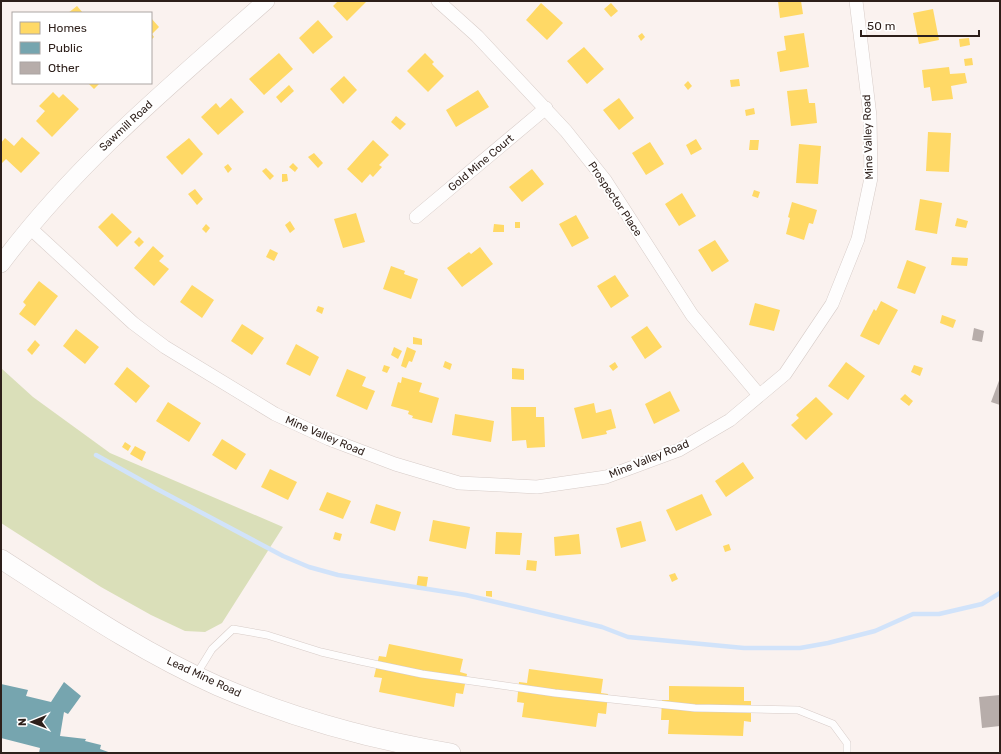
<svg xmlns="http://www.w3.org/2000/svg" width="1001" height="754" viewBox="0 0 1001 754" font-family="Rubik,sans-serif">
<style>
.green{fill:#dadfb9}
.homes{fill:#ffd966}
.public{fill:#76a5af}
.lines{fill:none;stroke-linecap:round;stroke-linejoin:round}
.stream{stroke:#d1e3fa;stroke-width:4.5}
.building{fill:#b7adaa}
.service-casing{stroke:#d7ccc8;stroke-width:8}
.minor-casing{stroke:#d7ccc8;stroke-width:14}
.tertiary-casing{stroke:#d7ccc8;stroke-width:18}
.secondary-casing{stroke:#d7ccc8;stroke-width:20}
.service{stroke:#fefdfd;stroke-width:7}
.minor{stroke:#fefdfd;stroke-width:13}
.tertiary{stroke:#fefdfd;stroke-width:17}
.secondary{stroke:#fefdfd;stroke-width:19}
.labels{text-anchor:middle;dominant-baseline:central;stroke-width:4;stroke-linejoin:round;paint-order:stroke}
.street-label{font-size:11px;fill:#2d1f1a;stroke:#fff}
</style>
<rect width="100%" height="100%" fill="#faf2ef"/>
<path class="green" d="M1 368 33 397 110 453 283 527 222 623 205 632 185 631 151 615 101 587 1 523Z"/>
<path class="homes" d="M338 1H367L347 21 333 6Z
M778 1H801L803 14 780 18Z
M541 3 563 23 547 40 526 20Z
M611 3 618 11 611 17 604 9Z
M77 6 83 13H68Z
M933 9 939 40 919 44 913 13Z
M151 18 159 27 152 34 154 37 151 40Z
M318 20 333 37 313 54 299 38Z
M642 33 645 37 641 41 638 36Z
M804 33 809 67 780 72 777 52 786 50 784 36Z
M969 38 970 45 960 47 959 39Z
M584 47 604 69 587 84 567 61Z
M279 53 293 69 264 95 249 79Z
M425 53 434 62 432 64 444 76 428 92 407 71Z
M972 58 973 65 965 66 964 59Z
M949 67 950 74 965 73 967 83 951 86 953 99 932 101 930 87 924 88 922 70Z
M344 76 357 90 343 104 330 89Z
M739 79 740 86 731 87 730 80Z
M688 81 692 86 688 90 684 85Z
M88 83H100L94 89Z
M289 85 294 91 281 103 276 97Z
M807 89 809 103H815L817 123 791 126 787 91Z
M478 90 489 107 456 127 446 110Z
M53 92 59 98 63 94 79 109 52 137 36 121 45 111 39 106Z
M231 98 244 112 218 135 201 117 216 103 220 108Z
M619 98 634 118 619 130 603 110Z
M754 108 755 114 746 116 745 110Z
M396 116 406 124 400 130 391 122Z
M928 132 951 133 949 172 926 171Z
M22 137 40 153 21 173 6 159 1 164V143L5 138 14 146Z
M189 138 203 154 182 175 166 157Z
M696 139 702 149 691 155 686 145Z
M373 140 389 155 379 165 382 167 373 177 370 174 362 183 347 169Z
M750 140H759L758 150H749Z
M650 142 664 164 646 175 632 153Z
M799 144 821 146 818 184 796 183Z
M314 153 323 163 318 168 308 157Z
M293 163 298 168 295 172 289 167Z
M228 164 232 169 228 173 224 167Z
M266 168 274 176 270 180 262 171Z
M532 169 544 184 522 202 509 187Z
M282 174H287L288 181 282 182Z
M195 189 203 199 197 205 188 194Z
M754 190 760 192 758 198 752 196Z
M682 193 696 216 679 226 665 204Z
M920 199 942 203 937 234 915 230Z
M792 202 817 210 813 224 809 223 804 240 786 234 790 218 788 217Z
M112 213 132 232 117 247 98 227Z
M356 213 365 242 343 248 334 219Z
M576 215 589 238 572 247 559 224Z
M957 218 968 221 966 228 955 226Z
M290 221 295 229 290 233 285 225Z
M515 222H520V228H515Z
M206 224 210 228 206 233 202 229Z
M494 224 504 225V232H493Z
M139 237 144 242 139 247 134 242Z
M715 240 729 261 712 272 698 250Z
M153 246 164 256 159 261 169 269 154 286 134 268Z
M480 247 493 264 462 287 447 268 469 252 471 254Z
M270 249 278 253 274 261 266 257Z
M952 257 968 258 967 266 951 265Z
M907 260 926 267 915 294 897 288Z
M391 266 405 271 404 274 418 279 411 299 383 289Z
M615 275 629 296 611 308 597 286Z
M39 281 58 296 35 326 19 314 26 305 23 302Z
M192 285 214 300 202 318 180 302Z
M881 301 898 310 879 345 860 336 874 309 876 311Z
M755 303 780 310 774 331 749 325Z
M318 306 324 308 322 314 316 311Z
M942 315 956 320 953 328 940 323Z
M242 324 264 338 252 355 231 341Z
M647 326 662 347 645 359 631 337Z
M76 329 99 347 85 364 63 346Z
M413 337 422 339V345L413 344Z
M35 340 40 345 32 355 27 350Z
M296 344 319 357 310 376 286 364Z
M394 347 402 351 398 359 391 355Z
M407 347 416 351 412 362 409 361 406 368 401 366Z
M445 361 452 364 450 370 443 367Z
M615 362 618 367 613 371 609 366Z
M846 362 865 376 848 400 828 386Z
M384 365 390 367 387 373 382 371Z
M914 365 923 368 920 376 911 372Z
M127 367 150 386 136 403 114 384Z
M512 368 524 369V380L512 379Z
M347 369 366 377 362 386 375 391 367 410 336 396Z
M402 377 422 383 419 392 439 398 432 423 412 418 413 416 408 414 409 411 391 406 398 382 401 383Z
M670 391 680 411 654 424 645 404Z
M905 394 913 401 909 406 900 399Z
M816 397 833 414 806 440 791 425 799 418 796 415Z
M168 402 201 423 189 442 156 421Z
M594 403 596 413 611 409 616 428 606 431 607 434 582 439 574 408Z
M511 407H536V417H544L545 447 527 448 526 440 512 441Z
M455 414 494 421 491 442 452 435Z
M222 439 246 454 236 470 212 455Z
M125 442 131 446 128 451 122 447Z
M135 446 146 452 142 461 130 454Z
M743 462 754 478 726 497 715 481Z
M270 469 297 482 288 500 261 487Z
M327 492 351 501 343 519 319 510Z
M702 494 712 515 676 531 666 510Z
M376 504 401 512 395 531 370 523Z
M433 520 470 527 466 549 429 541Z
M641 521 646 541 621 548 616 528Z
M335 532 342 534 340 541 333 539Z
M496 532 522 533 520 555 495 554Z
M579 534 581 554 555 556 554 537Z
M729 544 731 550 725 552 723 546Z
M527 560 537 561 536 571 526 570Z
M675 573 678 579 672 582 669 575Z
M418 576 428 577 426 590 416 589Z
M486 591H492V597L486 596Z
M389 644 463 659 460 672 467 674 463 694 456 693 454 707 379 692 382 678 374 677 379 656 386 657Z
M529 669 603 679 601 693 608 694 606 714 598 713 596 727 522 717 524 703 517 702 519 682 527 683Z
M669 686 744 687V701H751V722L744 721 743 736 668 734 669 720H661L662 700H669Z"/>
<path class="public" d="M64 682 81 696 68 714 64 712 60 736 86 739 85 741 101 745 100 749 111 753H39L40 748 1 738V684L28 690 26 696 51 702Z"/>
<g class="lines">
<path class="stream" d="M96 455 157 489 283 556 309 567 338 575 466 595 602 627 628 637 744 648H800L828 643 875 631 913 614H939L982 604 1000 593"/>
</g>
<path class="building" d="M974 328 984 331 982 342 972 340Z
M1000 378V405L991 402Z
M1000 695V726L982 728 979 697Z"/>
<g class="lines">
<g class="service-casing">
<path id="service" d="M196 675 212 649 233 629 267 635 321 652 360 661 422 674 555 693 695 708 798 710 833 724 847 743V753"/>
</g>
<g class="minor-casing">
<path id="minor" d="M438 1 477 36 566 131 605 180 692 315 759 395
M416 217 546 108
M29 227 133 323 165 347 275 414 329 439 395 464 459 483 537 487 606 477 679 450 730 420 785 374 832 304 858 239 871 178 870 116 856 1"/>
</g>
<g class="tertiary-casing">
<path id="tertiary" d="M1 264C76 163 172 84 266 1"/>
</g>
<g class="secondary-casing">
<path id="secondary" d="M1 559C71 604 141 652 218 686 290 717 373 740 451 753"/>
</g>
<use href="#service" class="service"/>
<use href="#minor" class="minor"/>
<use href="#tertiary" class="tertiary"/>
<use href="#secondary" class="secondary"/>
</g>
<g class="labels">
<g class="street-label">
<text transform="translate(126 126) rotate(-43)">Sawmill Road</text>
<text transform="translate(868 137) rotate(-92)">Mine Valley Road</text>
<text transform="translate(481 163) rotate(-40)">Gold Mine Court</text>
<text transform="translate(615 199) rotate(56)">Prospector Place</text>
<text transform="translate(325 436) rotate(23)">Mine Valley Road</text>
<text transform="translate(649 459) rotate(-22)">Mine Valley Road</text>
<text transform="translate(204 677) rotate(25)">Lead Mine Road</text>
</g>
</g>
<rect width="1001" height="754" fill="none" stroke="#2d1f1a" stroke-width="4"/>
<rect x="12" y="12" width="140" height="72" fill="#ffffff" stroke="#aba5a3"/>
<rect x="20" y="22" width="20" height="12" fill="#ffd966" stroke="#aba5a3"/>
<text x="48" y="32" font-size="12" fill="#2d1f1a">Homes</text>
<rect x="20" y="42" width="20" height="12" fill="#76a5af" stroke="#aba5a3"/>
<text x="48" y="52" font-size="12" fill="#2d1f1a">Public</text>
<rect x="20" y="62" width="20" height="12" fill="#b7adaa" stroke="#aba5a3"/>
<text x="48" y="72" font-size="12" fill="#2d1f1a">Other</text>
<g transform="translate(32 722) rotate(269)" stroke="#ffffff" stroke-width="3" paint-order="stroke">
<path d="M0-3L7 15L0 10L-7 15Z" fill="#2d1f1a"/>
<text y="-6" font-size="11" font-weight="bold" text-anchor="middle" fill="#2d1f1a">N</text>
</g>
<path d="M861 30v6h118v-6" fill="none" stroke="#2d1f1a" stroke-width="2"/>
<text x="867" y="30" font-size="12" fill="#2d1f1a" stroke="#ffffff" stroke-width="3" paint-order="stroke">50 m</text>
</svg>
